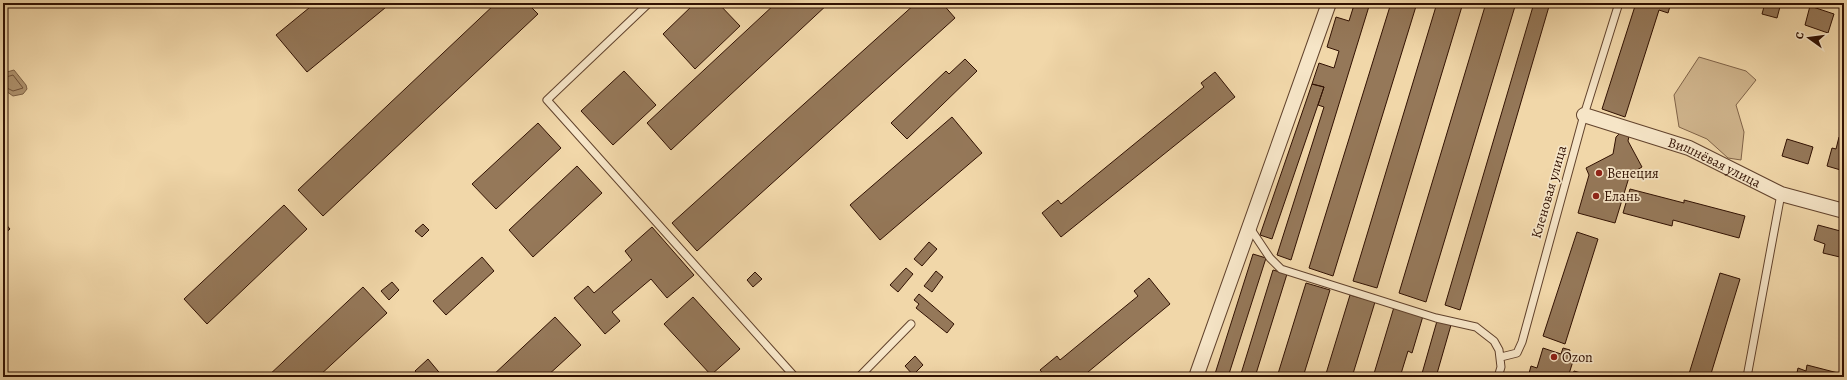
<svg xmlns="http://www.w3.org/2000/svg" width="1847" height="380" viewBox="0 0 1847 380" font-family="Alegreya,serif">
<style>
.green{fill:#d0b58d;stroke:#806348}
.water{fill:#b09470;stroke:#7d6044}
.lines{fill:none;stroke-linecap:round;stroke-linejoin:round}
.shore{stroke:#705239;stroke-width:1}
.building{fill:#957859;stroke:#311102}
.lane-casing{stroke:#61422c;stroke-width:9}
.street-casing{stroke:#61422c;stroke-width:16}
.lane{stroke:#f6e5c7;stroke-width:7}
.street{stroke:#f6e5c7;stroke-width:14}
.poi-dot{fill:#8f2418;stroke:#f6e5c7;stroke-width:1.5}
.labels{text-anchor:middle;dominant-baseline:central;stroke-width:3.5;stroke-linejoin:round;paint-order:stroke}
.street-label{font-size:14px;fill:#311102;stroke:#f6e5c7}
.poi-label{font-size:14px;fill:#311102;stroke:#f6e5c7;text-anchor:start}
</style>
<rect width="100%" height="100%" fill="#f1d7a9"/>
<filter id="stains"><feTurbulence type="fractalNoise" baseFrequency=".005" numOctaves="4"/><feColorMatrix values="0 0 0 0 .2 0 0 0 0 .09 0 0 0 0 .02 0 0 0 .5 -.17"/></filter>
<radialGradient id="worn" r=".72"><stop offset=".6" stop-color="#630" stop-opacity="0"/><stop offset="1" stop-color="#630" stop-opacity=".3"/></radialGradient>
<path class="green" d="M1699 57 1746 71 1756 80 1736 105 1744 132 1741 160 1728 158 1707 139 1679 127 1674 95Z"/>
<path class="water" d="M14 70 26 85 27 89 23 94 13 96 3 89V76L7 72Z"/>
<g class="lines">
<path class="shore" d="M3 78 13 75 23 88 13 91 3 86"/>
</g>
<path class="building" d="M315 3H391L307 72 276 35Z
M496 3H527L538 14 323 216 298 190Z
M695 3H718L740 26 695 69 663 34Z
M776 3H829L671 150 647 123Z
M916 3H942L955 18 697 251 672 223Z
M1349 3H1370L1291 260 1277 255 1324 107 1318 105 1324 87 1312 84 1319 63 1334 68 1339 51 1327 47 1336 17 1349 21 1354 5Z
M1391 3H1417L1333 276 1309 268Z
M1437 3H1463L1377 288 1353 281Z
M1486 3H1516L1426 302 1399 293Z
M1534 3H1550L1460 310 1445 305Z
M1636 3 1647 6 1648 3H1671L1668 13 1659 10 1625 117 1602 109Z
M1765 3H1781L1777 18 1762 14Z
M1810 6 1834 14 1828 33 1805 25Z
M965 59 977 71 907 139 891 123 946 71 949 74Z
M624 71 656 105 613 145 581 111Z
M1215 72 1235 97 1061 237 1042 213 1058 200 1061 204 1204 87 1201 83Z
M1312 84 1324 87 1272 239 1260 235Z
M952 117 982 153 880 240 850 205Z
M538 123 561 148 496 209 472 184Z
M1620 133 1629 136 1628 141 1642 167 1630 174 1615 223 1578 213 1589 175 1586 168 1613 154 1616 137Z
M1839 137 1844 139V171L1827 166 1832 148 1836 149Z
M1787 139 1813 147 1808 164 1782 156Z
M577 166 602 193 533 257 509 230Z
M1630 189 1684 203V200L1745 216 1739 238 1673 220 1672 226 1623 213Z
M284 205 307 229 207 324 184 299Z
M3 221 10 229 3 235Z
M423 224 429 230 422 237 415 231Z
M1818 225 1844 232V258L1823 253 1825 244 1814 240Z
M652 227 694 275 667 298 651 279 612 312 620 321 605 334 574 298 588 286 594 293 632 260 625 251Z
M1577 232 1598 239 1565 344 1543 336Z
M929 242 937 249 922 266 914 259Z
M1253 254 1266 258 1228 377H1214Z
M482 257 494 271 446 315 433 301Z
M906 268 913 274 898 292 890 285Z
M1273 270 1287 274 1255 377H1240Z
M936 271 943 277 932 292 924 286Z
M755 272 762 279 753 287 747 280Z
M1720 273 1740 279 1710 377H1688Z
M1149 278 1170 304 1082 377H1046L1040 370 1057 356 1060 360 1138 296 1134 291Z
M392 282 399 290 389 300 381 291Z
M1306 283 1330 290 1303 377H1277Z
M363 287 387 313 318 377H267Z
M919 294 954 324 947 333 916 308 919 304 914 300Z
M1350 295 1375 302 1352 377H1325Z
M693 297 740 349 711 375 664 324Z
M1394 307 1423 316 1412 353 1408 351 1400 377H1373Z
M555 317 581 345 546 377H491Z
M1437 321 1451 325 1436 377H1421Z
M1543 348 1561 354 1563 348 1570 350 1568 356 1574 358 1568 377H1528L1531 366 1537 368Z
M915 356 923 365 913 375 905 366Z
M428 359 443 377H420L415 371Z
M1807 365 1838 373 1837 377H1796L1798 368 1806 371Z
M1574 371 1594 377H1572Z"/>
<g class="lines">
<g class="lane-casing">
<path id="lane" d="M649 3 547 100 795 377
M1250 228 1270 258 1281 269 1436 318 1476 327 1494 341 1499 350 1501 367 1498 377
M1501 357 1517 353 1522 342 1584 115 1619 3
M859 377 911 324
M1747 377 1781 194"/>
</g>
<g class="street-casing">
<g id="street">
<path id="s1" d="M1584 115 1689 148 1781 194 1844 211"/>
<path d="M1196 377 1329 3"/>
</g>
</g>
<use href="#lane" class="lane"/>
<use href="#street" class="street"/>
</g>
<g class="poi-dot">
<circle cx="1599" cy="173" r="4"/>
<circle cx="1596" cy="196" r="4"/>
<circle cx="1554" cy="357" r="4"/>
</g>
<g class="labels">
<g class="street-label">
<text stroke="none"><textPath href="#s1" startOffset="139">Вишнёвая улица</textPath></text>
<text transform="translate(1549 192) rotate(-74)">Кленовая улица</text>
</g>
<g class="poi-label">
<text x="1607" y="173">Венеция</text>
<text x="1604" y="196">Елань</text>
<text x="1562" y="357">Ozon</text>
</g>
</g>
<rect width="1847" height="380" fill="none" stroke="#f1d7a9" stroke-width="16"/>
<rect x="4" y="4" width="1839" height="372" fill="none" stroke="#311102" stroke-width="2"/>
<rect x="8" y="8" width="1831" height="364" fill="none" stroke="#311102"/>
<g transform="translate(1809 38) rotate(284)" stroke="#f6e5c7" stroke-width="3" paint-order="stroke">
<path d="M0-3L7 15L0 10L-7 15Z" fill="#311102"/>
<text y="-6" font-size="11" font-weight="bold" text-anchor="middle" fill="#311102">С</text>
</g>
<rect width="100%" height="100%" filter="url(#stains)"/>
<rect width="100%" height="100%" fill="url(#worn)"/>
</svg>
